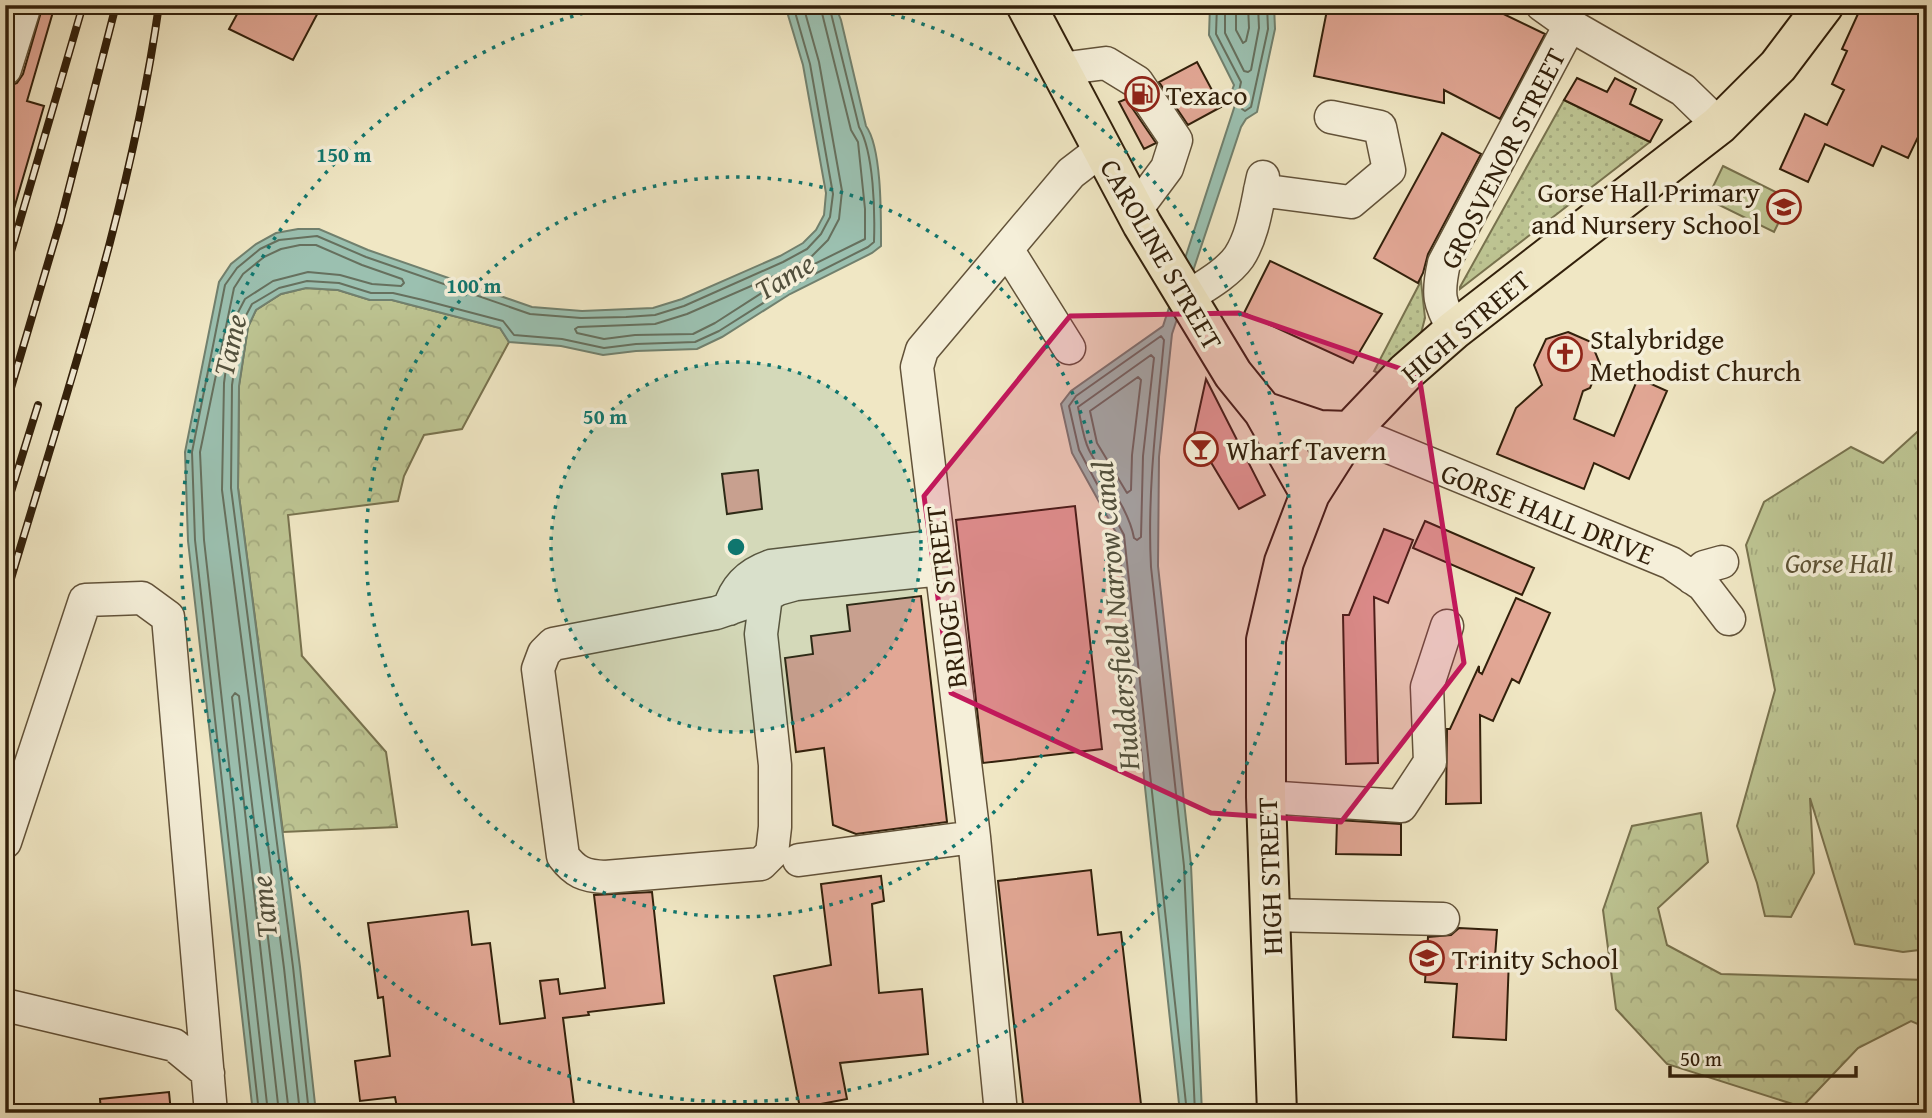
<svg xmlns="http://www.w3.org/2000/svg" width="1932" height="1118" viewBox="0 0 1932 1118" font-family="'Gentium Book Plus',serif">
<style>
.grass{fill:url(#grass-dots);stroke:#78724e;stroke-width:2}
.forest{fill:url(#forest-crowns);stroke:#78724e;stroke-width:2}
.park{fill:url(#park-tufts);stroke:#78724e;stroke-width:2}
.pitch{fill:#bdc492;stroke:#78724e;stroke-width:2}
.water{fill:#9bc0b0;stroke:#71806e;stroke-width:2}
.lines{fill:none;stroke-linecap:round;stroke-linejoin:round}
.shore{stroke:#66705e;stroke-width:2}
.building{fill:#e2a795;stroke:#32200b;stroke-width:2}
.minor-casing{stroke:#625239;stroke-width:35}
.major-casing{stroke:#32200b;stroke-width:42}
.minor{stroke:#f5efd9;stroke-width:32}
.major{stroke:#f0e7c4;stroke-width:38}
.rail-casing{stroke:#32200b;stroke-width:8}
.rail{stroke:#f5efd9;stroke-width:5;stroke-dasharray:16;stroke-linecap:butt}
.marked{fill:#c2185b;fill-opacity:0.2;stroke:#c2185b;stroke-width:5;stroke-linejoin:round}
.ring{fill:none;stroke:#0f766e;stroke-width:3.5;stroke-dasharray:3.5 7}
.labels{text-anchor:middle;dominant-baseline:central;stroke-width:7;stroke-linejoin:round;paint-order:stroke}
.poi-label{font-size:28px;fill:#32200b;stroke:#f5efd9;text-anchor:start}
.street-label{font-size:28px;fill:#32200b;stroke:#f5efd9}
.park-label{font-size:28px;font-style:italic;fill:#5c5134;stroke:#f5efd9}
.water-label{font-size:30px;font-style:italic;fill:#52503d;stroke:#f5efd9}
.centre{fill:#0f766e;stroke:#f5efd9;stroke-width:3.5}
.ring-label{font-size:21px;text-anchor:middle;font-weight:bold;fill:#0f766e;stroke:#f5efd9;stroke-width:7;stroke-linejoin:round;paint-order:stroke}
</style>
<defs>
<pattern id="grass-dots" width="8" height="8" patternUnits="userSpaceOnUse" patternTransform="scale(1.75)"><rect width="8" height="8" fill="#bdc492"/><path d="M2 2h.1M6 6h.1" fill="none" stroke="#a3a87d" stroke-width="1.8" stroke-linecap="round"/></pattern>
<pattern id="forest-crowns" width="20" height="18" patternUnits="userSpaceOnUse" patternTransform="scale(1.75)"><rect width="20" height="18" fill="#bdc492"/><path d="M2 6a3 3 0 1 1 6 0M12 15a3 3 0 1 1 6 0" fill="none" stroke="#a3a87d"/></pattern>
<pattern id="park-tufts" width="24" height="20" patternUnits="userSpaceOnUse" patternTransform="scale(1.75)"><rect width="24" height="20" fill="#bdc492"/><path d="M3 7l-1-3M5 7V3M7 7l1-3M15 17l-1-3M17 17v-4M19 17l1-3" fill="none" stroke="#a3a87d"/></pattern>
</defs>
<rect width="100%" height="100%" fill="#f0e7c4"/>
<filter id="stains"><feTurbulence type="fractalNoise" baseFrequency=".00286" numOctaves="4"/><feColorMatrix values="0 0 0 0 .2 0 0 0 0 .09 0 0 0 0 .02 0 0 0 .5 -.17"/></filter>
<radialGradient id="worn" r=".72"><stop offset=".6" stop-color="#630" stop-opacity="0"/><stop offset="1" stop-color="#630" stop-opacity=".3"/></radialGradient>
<path class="grass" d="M1564 100 1650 142 1460 289V287Z
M1421 281 1425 318 1419 341 1382 375 1374 371Z"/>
<path class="forest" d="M306 288 338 290 370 300H392L500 328 509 342 462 429 424 435 404 476 398 501 288 515 302 656 386 752 397 827 283 832 238 488 239 385 248 327 256 310 281 294Z
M1701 813 1708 862 1658 908 1667 945 1721 974 1927 980V1028L1911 1021 1858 1048 1802 1107 1667 1064 1616 1009 1603 910 1632 826Z"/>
<path class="park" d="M1927 423V949L1903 952 1855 944 1810 798 1814 873 1791 917 1765 916 1757 883 1737 826 1775 690 1746 545 1764 502 1851 447 1883 463Z"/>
<path class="pitch" d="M1723 166 1790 199 1774 232 1707 199Z"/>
<path class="water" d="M785 5H835L841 20 866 126C882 148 881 217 881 246L872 253 790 294 722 337 697 349 636 351 603 355 561 346 509 342 500 328 392 300H370L338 290 306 288 281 294 256 310 248 327 239 386 238 488 300 967 316 1113H253L188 541 185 452 219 282 231 264 256 244 276 233 298 229H319L368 250 532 307 582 311 653 308 682 299 780 256 803 243 816 230 824 215 826 193 803 65Z
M1210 5H1274L1275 29 1257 112 1246 119 1241 127 1172 334 1159 457 1158 566 1191 865 1202 1113H1180L1118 536 1072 453 1061 404 1071 391 1163 326 1235 105 1230 96 1234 85 1209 35Z"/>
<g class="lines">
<path class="shore" d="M803 5 819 62 842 191 839 219 828 240 812 256 788 270 687 314 655 324 578 327 575 329 577 333 604 339 635 335 693 334 715 323 782 280 865 239V209L858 142 851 130 820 5
M1217 5 1216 34 1241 82 1238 96 1242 109 1245 111 1251 107 1268 29 1267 5
M1225 5V33L1244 71 1248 72 1251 70 1259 28 1258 5
M1236 5V30L1243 43 1246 41 1249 28 1248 5
M1151 355 1154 358 1143 456 1141 537 1137 540 1134 538C1129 509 1103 477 1089 450 1083 438 1081 421 1078 407Z
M1138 377 1141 380 1132 455 1131 490 1127 493 1097 443 1090 411Z
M259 1113 195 540 192 452 225 285 237 268 260 249 279 240 317 236 366 257 530 314 581 318 626 317 655 315 684 306 783 262 807 249 821 234 830 217 833 194 810 64 793 5
M268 1113 204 540 200 452 234 288 243 274 264 257 281 249 300 245H316L362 265 402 279 404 283 401 286 372 284 340 275 308 272 273 281 245 299 232 324 224 383 222 490 284 968 300 1113
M279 1113 232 697 235 693 239 696 289 1113
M309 1113 293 967 231 488 232 385 241 325 252 304 279 288 307 281 339 283 371 293H393L423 300 503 321 514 335 562 339 604 348 636 344 695 342 719 331 787 288 868 247 874 242C875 212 874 153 859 127L829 5
M1187 1113 1124 535 1079 450 1069 406 1076 396 1161 336 1164 340C1157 416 1147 490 1151 567L1184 866 1195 1113"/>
</g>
<path class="building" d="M43 5H55L27 101 44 106 11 219H5V92L7 87 17 83 23 74Z
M242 5H322L293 60 229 29Z
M1328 5H1485L1545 34 1500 119 1444 90V103L1314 76Z
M1862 5H1927V141L1918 137 1908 158 1882 146 1873 166 1825 144 1808 182 1780 169 1805 114 1827 125 1844 90 1832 84 1847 51 1842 49Z
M1197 62 1221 107 1188 125 1159 82Z
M1577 78 1607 92 1615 78 1636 89 1630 104 1662 120 1650 142 1564 100Z
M1126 99 1156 143 1144 149 1119 102Z
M1442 133 1481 154 1428 254 1423 273 1418 283 1374 258Z
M1270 261 1382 314 1353 363 1244 313Z
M1568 332 1591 342 1600 364 1590 388 1583 391 1574 419 1614 436 1638 378 1667 391 1629 479 1594 463 1584 489 1497 454 1516 408 1542 385 1534 365 1546 339Z
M1206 379 1265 495 1239 509 1194 434Z
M758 470 762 509 727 514 722 474Z
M1075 506 1102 749 983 763 956 520Z
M1425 521 1534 568 1522 595 1413 548Z
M1384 529 1413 540 1388 603 1374 597 1378 763 1346 764 1343 615H1349Z
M921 596 947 822 856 834 833 825 824 748 796 752 785 658 813 654 811 636 850 631 847 605Z
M1516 598 1550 613 1519 683 1512 679 1493 721 1480 715 1481 803 1446 804 1447 729H1450L1479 666V672L1482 674Z
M1337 820 1401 824V855L1336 854Z
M1091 870 1098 935 1121 932 1142 1113H1024L998 881Z
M881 876 884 901 872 904 879 993 922 989 928 1054 840 1063 847 1099 800 1108 774 976 831 965 821 884Z
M652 892 664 1003 588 1012 589 1015 563 1018 575 1113H398L395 1097 360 1101 355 1061 390 1056 383 997 378 998 368 923 468 911 472 945 490 943 500 1024 545 1018 540 981 558 979 560 994 605 988 594 895Z
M1459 928 1497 930 1495 957 1509 958 1506 1040 1453 1037 1457 984 1425 982 1428 937 1451 935Z
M169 1092 171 1113H101L100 1099Z"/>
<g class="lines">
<g class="minor-casing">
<path id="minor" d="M1542 5 1570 25 1683 90 1719 125
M5 69 25 5
M1060 69 1106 63 1137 82 1176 140 1167 168 1135 211
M1260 190 1351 202 1389 170 1380 127 1331 117
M1007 249 1069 348
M1186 298C1203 287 1227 274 1239 257 1254 234 1257 202 1263 177
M1454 330C1439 303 1437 295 1444 263L1570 25
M1350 431 1671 563 1703 585 1729 619
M1692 578 1704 567 1722 562
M766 596 716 613 553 644 544 653 538 669 563 856C575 872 584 876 605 877L761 864 772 853 775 827V765L761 634 766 596 778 589 796 584 942 569
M729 609C735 587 750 573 771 566L939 546
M1266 797 1401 806 1430 762 1427 687 1447 626
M5 842 85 600 142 598 168 617 211 1113
M799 860 974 837
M1270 915 1443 919
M5 1005 174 1045 208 1073
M1001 1113 974 837 917 367 922 350 1071 173 1101 150"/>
</g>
<g class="major-casing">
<path id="major" d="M1026 5 1142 224 1233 374 1263 411 1310 494
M1263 411 1319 430 1350 431
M1277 1113 1266 797V640L1284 562 1310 494 1350 431 1406 372 1454 330 1719 125 1778 66 1824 5"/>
</g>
<use href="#minor" class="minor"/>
<use href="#major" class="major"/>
<g class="rail-casing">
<path id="rail" d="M5 272 83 5
M5 408 61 219 116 5
M5 511 38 405
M5 599C63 401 130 211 159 5"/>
</g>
<use href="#rail" class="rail"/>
</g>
<path class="marked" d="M1239 313 1419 375 1464 663 1341 822 1211 813 951 693 924 496 1070 316Z"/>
<circle cx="736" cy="547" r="185" fill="#0f766e" fill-opacity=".12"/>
<g class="ring">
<circle cx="736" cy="547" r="185"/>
<circle cx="736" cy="547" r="370"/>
<path d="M861 6A555 555 0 1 1 611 6"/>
</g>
<defs>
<g id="fuel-ring" transform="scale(1.75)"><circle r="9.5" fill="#f5efd9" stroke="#8f2418" stroke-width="1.5"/><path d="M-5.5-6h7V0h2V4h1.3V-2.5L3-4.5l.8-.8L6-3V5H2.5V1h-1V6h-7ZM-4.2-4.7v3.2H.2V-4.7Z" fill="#8f2418"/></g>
<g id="school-ring" transform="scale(1.75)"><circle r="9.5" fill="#f5efd9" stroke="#8f2418" stroke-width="1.5"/><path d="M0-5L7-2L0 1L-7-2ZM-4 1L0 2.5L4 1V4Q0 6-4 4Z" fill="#8f2418"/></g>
<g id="church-ring" transform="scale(1.75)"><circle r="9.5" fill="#f5efd9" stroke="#8f2418" stroke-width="1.5"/><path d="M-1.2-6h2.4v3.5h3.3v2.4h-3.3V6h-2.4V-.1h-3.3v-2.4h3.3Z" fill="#8f2418"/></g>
<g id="bar-ring" transform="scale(1.75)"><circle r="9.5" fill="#f5efd9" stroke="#8f2418" stroke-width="1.5"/><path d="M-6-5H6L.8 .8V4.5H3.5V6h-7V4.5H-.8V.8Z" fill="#8f2418"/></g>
</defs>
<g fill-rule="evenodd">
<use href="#fuel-ring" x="1142" y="94"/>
<use href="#school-ring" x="1784" y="207"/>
<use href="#church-ring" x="1565" y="354"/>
<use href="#bar-ring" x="1201" y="449"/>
<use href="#school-ring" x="1427" y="958"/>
</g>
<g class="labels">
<g class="poi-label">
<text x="1166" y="94">Texaco</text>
<text x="1760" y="191" text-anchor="end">Gorse Hall Primary<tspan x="1760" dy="32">and Nursery School</tspan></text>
<text x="1590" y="338">Stalybridge<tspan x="1590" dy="32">Methodist Church</tspan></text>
<text x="1226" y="449">Wharf Tavern</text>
<text x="1452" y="958">Trinity School</text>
</g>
<g class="street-label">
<text transform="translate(1502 158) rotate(-63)">GROSVENOR STREET</text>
<text transform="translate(1162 254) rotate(60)">CAROLINE STREET</text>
<text transform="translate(1465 326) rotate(-40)">HIGH STREET</text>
<text transform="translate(1548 513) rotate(22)">GORSE HALL DRIVE</text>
<text transform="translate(945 597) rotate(-97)">BRIDGE STREET</text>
<text transform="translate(1269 876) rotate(-92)">HIGH STREET</text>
</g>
<g class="park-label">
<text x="1839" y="562">Gorse Hall</text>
</g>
<g class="water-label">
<text transform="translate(784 276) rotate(-31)">Tame</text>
<text transform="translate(229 345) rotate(-77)">Tame</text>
<text transform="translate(1115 616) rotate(-95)">Huddersfield Narrow Canal</text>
<text transform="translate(263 907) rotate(-96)">Tame</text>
</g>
</g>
<circle cx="736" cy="547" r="10" class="centre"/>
<g class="ring-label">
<text x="344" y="162">150 m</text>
<text x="474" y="293">100 m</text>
<text x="605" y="424">50 m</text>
</g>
<rect width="1932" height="1118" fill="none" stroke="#f0e7c4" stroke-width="28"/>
<rect x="7" y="7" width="1918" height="1104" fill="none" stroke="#32200b" stroke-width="3.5"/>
<rect x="14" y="14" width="1904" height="1090" fill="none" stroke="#32200b" stroke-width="2"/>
<path d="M1670 1066v10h186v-10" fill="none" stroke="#32200b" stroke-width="3.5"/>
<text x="1680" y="1066" font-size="21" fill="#32200b" stroke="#f5efd9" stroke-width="5" paint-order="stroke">50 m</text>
<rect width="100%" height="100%" filter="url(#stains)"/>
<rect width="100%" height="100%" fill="url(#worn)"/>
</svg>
